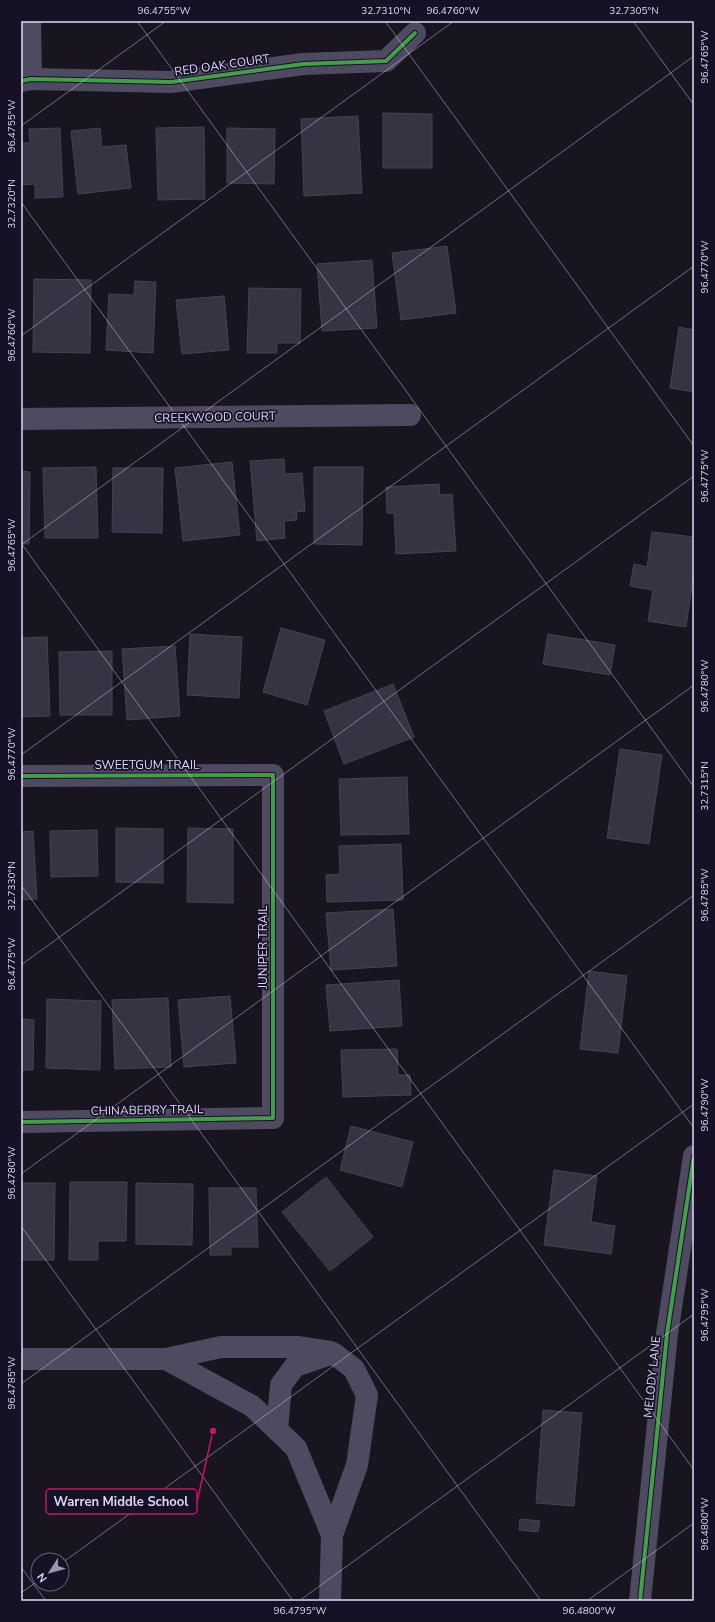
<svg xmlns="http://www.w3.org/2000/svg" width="715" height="1622" viewBox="0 0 715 1622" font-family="'Nunito Sans',sans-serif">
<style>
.building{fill:#383342;stroke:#464153}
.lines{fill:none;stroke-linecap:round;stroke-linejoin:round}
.minor{stroke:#4e4b60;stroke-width:22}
.cycleway-casing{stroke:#161124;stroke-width:6}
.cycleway{stroke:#469c4c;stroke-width:4}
.ticks{fill:none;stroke:#dfd8fc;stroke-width:1;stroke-opacity:0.45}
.labels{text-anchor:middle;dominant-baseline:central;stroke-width:3.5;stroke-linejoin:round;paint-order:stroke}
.street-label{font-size:12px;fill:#dfd8fc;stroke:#161124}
.leader{fill:none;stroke:#c2185b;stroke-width:1.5}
.callout-dot{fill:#c2185b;stroke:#161124;stroke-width:1.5}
.callout{fill:#161124;stroke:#c2185b;stroke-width:1.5}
.callout-label{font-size:13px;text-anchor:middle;font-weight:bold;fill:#dfd8fc}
.neatline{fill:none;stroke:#dfd8fc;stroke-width:1.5}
.ticks-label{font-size:10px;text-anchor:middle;fill:#dfd8fc}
</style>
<rect width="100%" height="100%" fill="#181520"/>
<path class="building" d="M383 113 432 114V168H383Z
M358 116 362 193 304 196 301 119Z
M204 127 205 199 158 200 156 128Z
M60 128 63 197 35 198V184L21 185V143H30L29 129Z
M100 128 102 147 126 145 131 188 78 194 71 131Z
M227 128 275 129 274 184 227 183Z
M447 246 456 313 401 320 392 253Z
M372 260 377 328 322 331 317 264Z
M34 279 91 280 90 353 33 352Z
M135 281 156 282 153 353 106 350 109 294 134 295Z
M249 288 301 289 300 343H277V353H247Z
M224 296 229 350 182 354 176 300Z
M679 327 694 330V392L670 388Z
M284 459 285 474 302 473 305 511 296 512 297 520 284 521 285 538 257 541 250 461Z
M232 462 240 535 183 541 175 468Z
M96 467 98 538H45L43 468Z
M314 467H363L362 545 314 544Z
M113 468H163L162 533 112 532Z
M21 471 30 472 29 544H21Z
M439 484 440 495 452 494 456 551 396 554 394 513H387L386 487Z
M652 532 694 537V570L686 627 648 621 653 590 630 586 634 564 647 567Z
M281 628 325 640 307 705 263 692Z
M190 634 242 637 239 698 187 695Z
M548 634 615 645 610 675 543 664Z
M47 637 50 716 21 717V638Z
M175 646 180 716 127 720 122 649Z
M112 651V715H60L59 652Z
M393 684 414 737 344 764 324 711Z
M620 749 662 755 649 844 607 838Z
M407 777 409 834 341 835 339 779Z
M116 828 163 829V883L116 882Z
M188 828 233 829V903L187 902Z
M97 830 98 876 51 877 50 831Z
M33 831 37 899 21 900V832Z
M401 844 403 900 327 902 326 875 340 874 339 846Z
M393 909 397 966 331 970 326 913Z
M589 971 627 976 618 1053 580 1049Z
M399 980 402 1026 330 1031 326 985Z
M230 996 236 1063 184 1067 178 1000Z
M168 998 171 1067 115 1069 112 1000Z
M47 999 101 1001 100 1070 46 1068Z
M21 1019 34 1020 33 1070H21Z
M397 1049 398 1075H410L411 1095 343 1097 341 1050Z
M351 1126 413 1142 402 1187 340 1170Z
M554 1170 597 1176 591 1222 615 1226 611 1254 544 1245Z
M326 1177 373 1237 330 1271 282 1212Z
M70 1182H127L126 1241H98V1260H69Z
M21 1183H55L54 1260H21Z
M136 1183 193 1184 192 1245 136 1244Z
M209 1188H256L258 1247H231V1255H210Z
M543 1410 582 1413 574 1506 536 1503Z
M520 1519 540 1521 538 1532 519 1530Z"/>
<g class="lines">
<path class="minor" d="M30 21 31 79
M21 81 31 79 171 82 303 64 386 61 415 33
M21 419 410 415
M21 776 273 775V1118L21 1122
M21 1359H166L252 1406 296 1448 332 1535 330 1601
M166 1359 221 1347H297L330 1352
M277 1430 281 1385 295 1366 333 1353 354 1369 367 1395 357 1465 332 1535
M640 1601 667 1334 694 1156"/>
<g class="cycleway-casing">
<path id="cycleway" d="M21 81 31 79 171 82 303 64 386 61 415 33
M21 776 273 775V1118L21 1122
M640 1601 667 1334 694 1156"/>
</g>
<use href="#cycleway" class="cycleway"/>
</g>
<path class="ticks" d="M137 21 694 787M385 21 694 446M633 21 694 105M21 126 166 21M21 202 694 1128M21 336 454 21M21 543 694 1470M21 545 694 56M21 755 694 266M21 885 541 1601M21 965 694 476M21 1174 694 685M21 1226 293 1601M21 1384 694 895M62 1563 694 1104M21 1567 46 1601M21 1593 38 1581M299 1601 694 1314M587 1601 694 1523"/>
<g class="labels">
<g class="street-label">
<text transform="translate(222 65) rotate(-8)">RED OAK COURT</text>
<text transform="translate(215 417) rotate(-1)">CREEKWOOD COURT</text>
<text x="147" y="765">SWEETGUM TRAIL</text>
<text transform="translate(263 947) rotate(-90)">JUNIPER TRAIL</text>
<text transform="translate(147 1110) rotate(-1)">CHINABERRY TRAIL</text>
<text transform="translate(652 1377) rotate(-84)">MELODY LANE</text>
</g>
</g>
<path class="leader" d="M213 1431L197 1502"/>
<circle class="callout-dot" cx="213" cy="1431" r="4"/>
<rect class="callout" x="46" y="1489" width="151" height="25" rx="4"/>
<g class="callout-label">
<text x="121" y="1506">Warren Middle School</text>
</g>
<rect width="715" height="1622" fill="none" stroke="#161124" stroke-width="44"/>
<g transform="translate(50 1572) rotate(234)"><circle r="19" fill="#161124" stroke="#66617a"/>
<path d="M0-3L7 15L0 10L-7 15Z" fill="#9994af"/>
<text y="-6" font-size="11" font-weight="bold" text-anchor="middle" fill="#dfd8fc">N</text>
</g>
<rect x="22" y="22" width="671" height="1578" class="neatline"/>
<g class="ticks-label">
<text x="164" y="14">96.4755°W</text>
<text x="386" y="14">32.7310°N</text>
<text x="453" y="14">96.4760°W</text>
<text x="634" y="14">32.7305°N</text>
<text transform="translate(704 57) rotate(-90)" y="4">96.4765°W</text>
<text transform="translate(11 126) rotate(-90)" y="4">96.4755°W</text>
<text transform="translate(11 204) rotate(-90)" y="4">32.7320°N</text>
<text transform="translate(704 267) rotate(-90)" y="4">96.4770°W</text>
<text transform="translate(11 335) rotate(-90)" y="4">96.4760°W</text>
<text transform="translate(704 476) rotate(-90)" y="4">96.4775°W</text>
<text transform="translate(11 545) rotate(-90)" y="4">96.4765°W</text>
<text transform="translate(704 686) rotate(-90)" y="4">96.4780°W</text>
<text transform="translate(11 754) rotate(-90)" y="4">96.4770°W</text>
<text transform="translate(704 786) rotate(-90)" y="4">32.7315°N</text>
<text transform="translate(11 886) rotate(-90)" y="4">32.7330°N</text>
<text transform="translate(704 895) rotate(-90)" y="4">96.4785°W</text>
<text transform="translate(11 964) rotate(-90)" y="4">96.4775°W</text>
<text transform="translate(704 1105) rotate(-90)" y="4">96.4790°W</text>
<text transform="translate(11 1173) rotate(-90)" y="4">96.4780°W</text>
<text transform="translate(704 1315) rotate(-90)" y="4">96.4795°W</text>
<text transform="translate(11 1383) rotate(-90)" y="4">96.4785°W</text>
<text transform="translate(704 1524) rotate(-90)" y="4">96.4800°W</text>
<text x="300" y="1614">96.4795°W</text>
<text x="589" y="1614">96.4800°W</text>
</g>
</svg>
